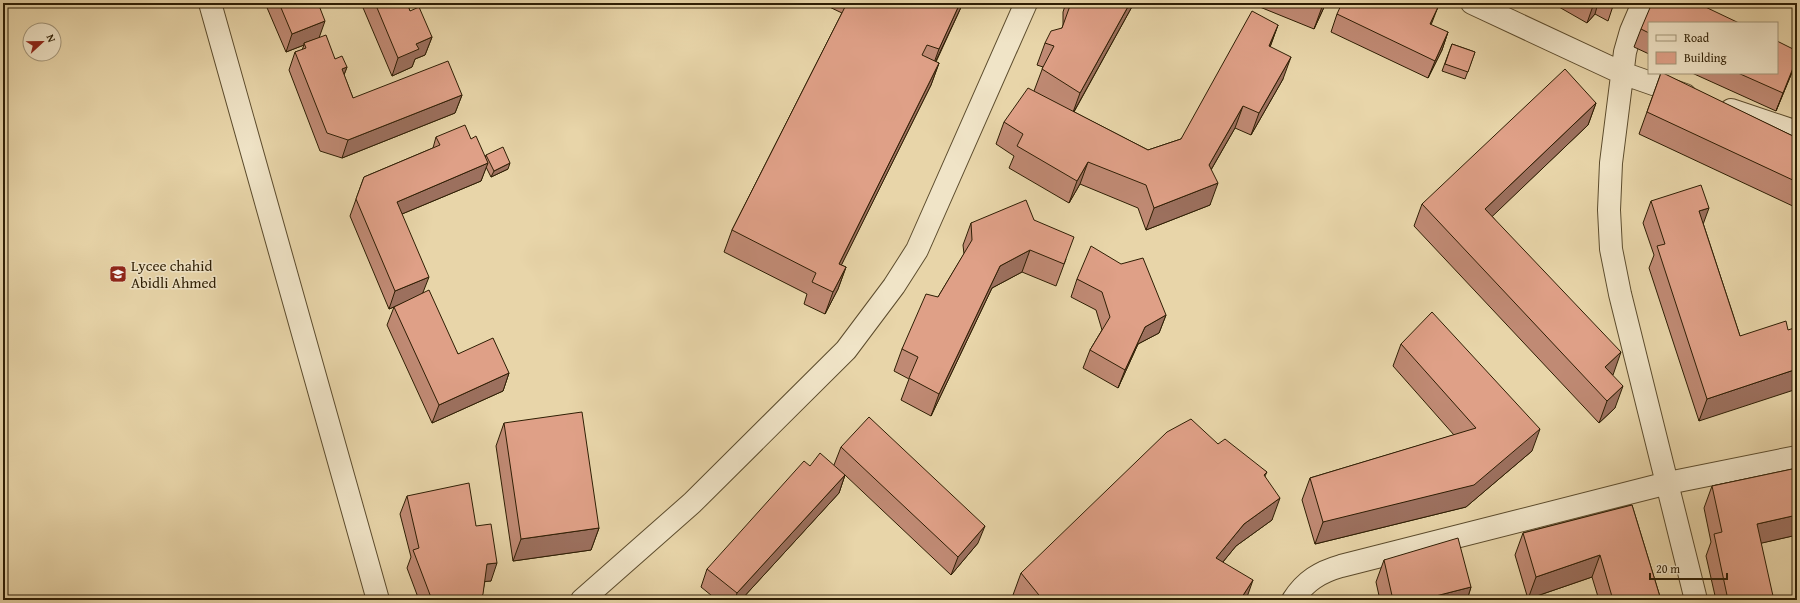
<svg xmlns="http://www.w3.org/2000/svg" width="1800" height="603" viewBox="0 0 1800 603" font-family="'Gentium Book Plus',serif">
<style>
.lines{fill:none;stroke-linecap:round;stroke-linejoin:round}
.minor-casing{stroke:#5c4c2d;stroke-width:24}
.minor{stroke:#f0e4c7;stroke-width:22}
.wall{fill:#c08a74;stroke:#2e1e04}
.shaded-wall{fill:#9c705e;stroke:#2e1e04}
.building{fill:#dfa087;stroke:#2e1e04}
.labels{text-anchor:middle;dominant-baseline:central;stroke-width:3;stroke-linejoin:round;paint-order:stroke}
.poi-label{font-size:15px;fill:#2e1e04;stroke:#f0e4c7;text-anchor:start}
</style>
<rect width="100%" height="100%" fill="#e8d5a9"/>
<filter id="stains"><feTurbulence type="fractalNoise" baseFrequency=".005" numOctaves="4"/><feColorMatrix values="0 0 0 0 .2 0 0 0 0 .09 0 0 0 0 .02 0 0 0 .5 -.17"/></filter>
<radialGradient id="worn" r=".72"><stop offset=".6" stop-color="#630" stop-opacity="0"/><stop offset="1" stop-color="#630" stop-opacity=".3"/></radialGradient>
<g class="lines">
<g class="minor-casing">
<path id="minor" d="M210 3 378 600
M1472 3 1622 73 1685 95
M1643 3 1631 31 1625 52 1611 163 1609 210 1611 249 1620 294 1696 600
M1731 110 1797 132
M582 600 692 503 846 350 894 286 917 250 1026 3
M1293 600C1305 581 1320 572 1341 566L1668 483 1797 457"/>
</g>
<use href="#minor" class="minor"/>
</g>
<path class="wall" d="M265 3H318L319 37 335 59 347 67 344 75 353 98 462 95 455 113 342 158 320 151 289 70 295 52 302 50 304 45 286 52Z
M361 3H407L410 11 432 37 425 55 415 59 412 67 392 76Z
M821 3H963L936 62 939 63 931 85 841 265 846 267 838 289 825 314 804 304 807 294 724 252 732 230 842 13Z
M1066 3H1134L1074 112 1148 150 1181 139 1278 25 1270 47 1283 79 1251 135 1235 128 1211 170 1210 205 1146 230 1138 208 1080 184 1069 203 1009 168 1014 156 996 144 1004 122 1034 91 1043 67 1037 65 1045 43 1062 28 1063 25V12Z
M1250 3H1326L1314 29Z
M1552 3H1614L1608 21 1595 14 1587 23Z
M1337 14 1448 32 1442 50 1428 78 1331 32Z
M1649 23V54L1634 47 1641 29Z
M1452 44 1475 52 1465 79 1442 71Z
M1793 70 1776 111 1692 73H1777Z
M1661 73 1797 138V208L1639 134Z
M1596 103 1588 125 1492 216 1612 375 1615 408 1599 423 1414 226 1422 204Z
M436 137 471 139 485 158 486 155 508 169 491 177 486 167 481 181 402 214 423 293 458 354 509 373 503 391 432 423 387 325 394 307 389 309 350 216 364 177 433 148Z
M1651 201 1703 223 1740 336 1699 421 1649 268 1654 255 1643 223Z
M1034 220 1066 259 1056 286 1022 272 992 288 931 416 901 400 909 379 894 371 902 349 938 297 964 254 963 245 971 223Z
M1077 279 1166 315 1159 333 1138 344 1118 388 1083 368 1090 350 1102 330 1096 310 1071 297Z
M1401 344 1532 451 1466 507 1315 544 1302 500 1310 478 1454 435 1393 366Z
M504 423 599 528 591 550 513 561 496 446Z
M1218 444 1267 472 1265 476 1272 520 1236 546 1223 562 1246 600H1017L1013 595 1021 573Z
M841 447 978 543 951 575 845 475 839 493 741 600H717L701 587 707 569 834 465Z
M1797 468V535L1761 543 1771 600H1716L1706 556 1711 542 1704 508 1712 486Z
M407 496 476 526 491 581H485L481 600H419L407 568 411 557 400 514Z
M1632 505 1661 600H1599L1592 577 1528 599 1515 555 1523 533Z
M1384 560 1471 587 1467 600H1380L1376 582Z"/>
<path class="shaded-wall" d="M960 3H963L931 71 939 49Z
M1130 3H1134L1072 115 1080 93Z
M1324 3H1326L1314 29 1322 7Z
M1594 3H1598L1595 14 1587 23Z
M1438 7 1431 25 1430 24Z
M325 21 319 38 304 43V45L286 52 292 34Z
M1278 25 1270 47 1269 46Z
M1448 32 1442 50 1428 78 1435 61Z
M432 37 425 55 415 59 412 67 392 76 398 58 416 44Z
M1291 57 1283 79 1251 135 1259 113Z
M1797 59 1793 70 1776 111 1783 93Z
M939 63 931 85 831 286 839 264Z
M347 67 340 85 342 69Z
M462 95 455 113 342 158 348 140Z
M1596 103 1588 125 1477 231 1485 209Z
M1243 106 1235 128 1201 187 1209 165Z
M1088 162 1080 184 1069 203 1077 181Z
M488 163 481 181 390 219 397 202Z
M510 163 508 169 491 177 494 171Z
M1218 183 1210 205 1146 230 1154 208Z
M1709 208 1701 230 1699 211Z
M1030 250 1022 272 992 288 931 416 939 394 1000 266Z
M846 267 838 289 825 314 833 292Z
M429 277 422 295 389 309 395 291Z
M1166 315 1159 333 1138 344 1118 388 1125 370 1145 327Z
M1621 352 1613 375 1605 367Z
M1797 369V389L1699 421 1707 399Z
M509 373 503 391 432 423 439 405Z
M1623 386 1615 408 1599 423 1607 401Z
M1540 429 1532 451 1466 507 1315 544 1323 522Z
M845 475 839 493 741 600H735L737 593Z
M1280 498 1272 520 1236 546 1208 580 1216 558 1244 524Z
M1797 515V535L1749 546 1757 524Z
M985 526 978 543 951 575 958 557Z
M599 528 591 550 513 561 521 539Z
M1600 555 1592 577 1528 599 1536 577Z
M497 563 491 581 480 582 487 564Z
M1253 580 1246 600H1240Z
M1471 587 1467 600H1424V599Z
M1773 596 1771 600H1752Z"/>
<path class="building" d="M279 3H318L325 21 292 34Z
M375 3H407L410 11 419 7 432 37 416 44 419 49 398 58Z
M847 3H960L939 49 927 45 922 55 939 63 839 264 846 267 833 292 812 282 816 273 732 230Z
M1071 3H1130L1080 93 1042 69 1054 46 1045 43 1051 31 1062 28Z
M1313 3H1324L1322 7Z
M1342 3H1428L1438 7 1430 24 1448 32 1435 61 1337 14Z
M1652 3H1697L1739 23H1649V33L1641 29Z
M1252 11 1278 25 1269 46 1291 57 1259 113 1243 106 1209 165 1218 183 1154 208 1146 185 1088 162 1077 181 1017 146 1023 134 1004 122 1028 88 1148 150 1181 139Z
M326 35 335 59 342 56 347 67 342 69 353 98 448 61 462 95 348 140 327 133 295 52 306 48 304 43Z
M1777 41 1797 51V58L1783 93 1738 73H1777Z
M1452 44 1475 52 1468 72 1445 64Z
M1565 69 1596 103 1485 209 1621 352 1605 367 1623 386 1607 401 1422 204Z
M1661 73H1663L1797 138V182L1647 112Z
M465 125 471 139 476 136 488 163 397 202 429 277 395 291 356 199 364 177 440 145 436 137Z
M503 147 510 163 494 171 486 155Z
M1701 185 1709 208 1699 211 1740 336 1786 321 1788 330 1797 327V369L1707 399 1657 246 1665 244 1651 201Z
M1026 200 1034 220 1074 237 1064 264 1030 250 1000 266 939 394 909 378 918 357 902 349 926 294 938 297 972 240 971 223Z
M1091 246 1121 264 1143 258 1166 315 1145 327 1125 370 1090 350 1110 317 1102 292 1077 279Z
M429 290 458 354 493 338 509 373 439 405 394 307Z
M1432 312 1540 429 1474 485 1323 522 1310 478 1476 428 1401 344Z
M582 412 599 528 521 539 504 423Z
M869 417 985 526 958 557 841 447Z
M1191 419 1218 444 1225 439 1267 472 1264 475 1280 498 1244 524 1216 558 1253 580 1240 600H1043L1021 573 1167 432Z
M820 453 845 475 737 593 707 569 804 461 810 466Z
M1797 468V515L1757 524 1773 596 1752 600H1728L1714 534 1722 532 1712 486Z
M469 483 476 526 491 524 497 563 487 564 483 594 480 600H432L413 550 419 548 407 496Z
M1632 505 1661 600H1613L1600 555 1536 577 1523 533Z
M1458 538 1471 587 1424 599V600H1393L1384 560Z"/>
<defs>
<g id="school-square" transform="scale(0.9)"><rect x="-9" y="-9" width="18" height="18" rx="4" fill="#8f2418" stroke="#f0e4c7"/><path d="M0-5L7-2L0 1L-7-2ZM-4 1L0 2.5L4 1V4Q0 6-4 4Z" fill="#fff"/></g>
</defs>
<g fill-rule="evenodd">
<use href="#school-square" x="118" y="274"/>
</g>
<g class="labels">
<g class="poi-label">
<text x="131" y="265">Lycee chahid<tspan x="131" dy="17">Abidli Ahmed</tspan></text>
</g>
</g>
<rect width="1800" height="603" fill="none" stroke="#e8d5a9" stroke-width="16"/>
<rect x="4" y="4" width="1792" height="595" fill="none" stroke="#2e1e04" stroke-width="2"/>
<rect x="8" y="8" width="1784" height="587" fill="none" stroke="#2e1e04"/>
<rect x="1648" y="22" width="130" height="52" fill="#f0e4c7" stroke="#a29579"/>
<rect x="1656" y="35" width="20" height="6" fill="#f0e4c7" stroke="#a29579"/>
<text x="1684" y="42" font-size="12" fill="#2e1e04">Road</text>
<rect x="1656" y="52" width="20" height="12" fill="#dfa087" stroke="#a29579"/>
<text x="1684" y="62" font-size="12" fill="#2e1e04">Building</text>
<g transform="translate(42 42) rotate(68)"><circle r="19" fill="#f0e4c7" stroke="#a29579"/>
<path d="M0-3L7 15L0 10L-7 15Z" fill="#8f2418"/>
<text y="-6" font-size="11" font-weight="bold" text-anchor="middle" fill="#2e1e04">N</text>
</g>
<path d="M1650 573v6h77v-6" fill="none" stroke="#2e1e04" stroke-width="2"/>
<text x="1656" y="573" font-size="12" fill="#2e1e04" stroke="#f0e4c7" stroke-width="3" paint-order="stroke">20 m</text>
<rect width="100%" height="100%" filter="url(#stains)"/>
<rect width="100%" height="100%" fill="url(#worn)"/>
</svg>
